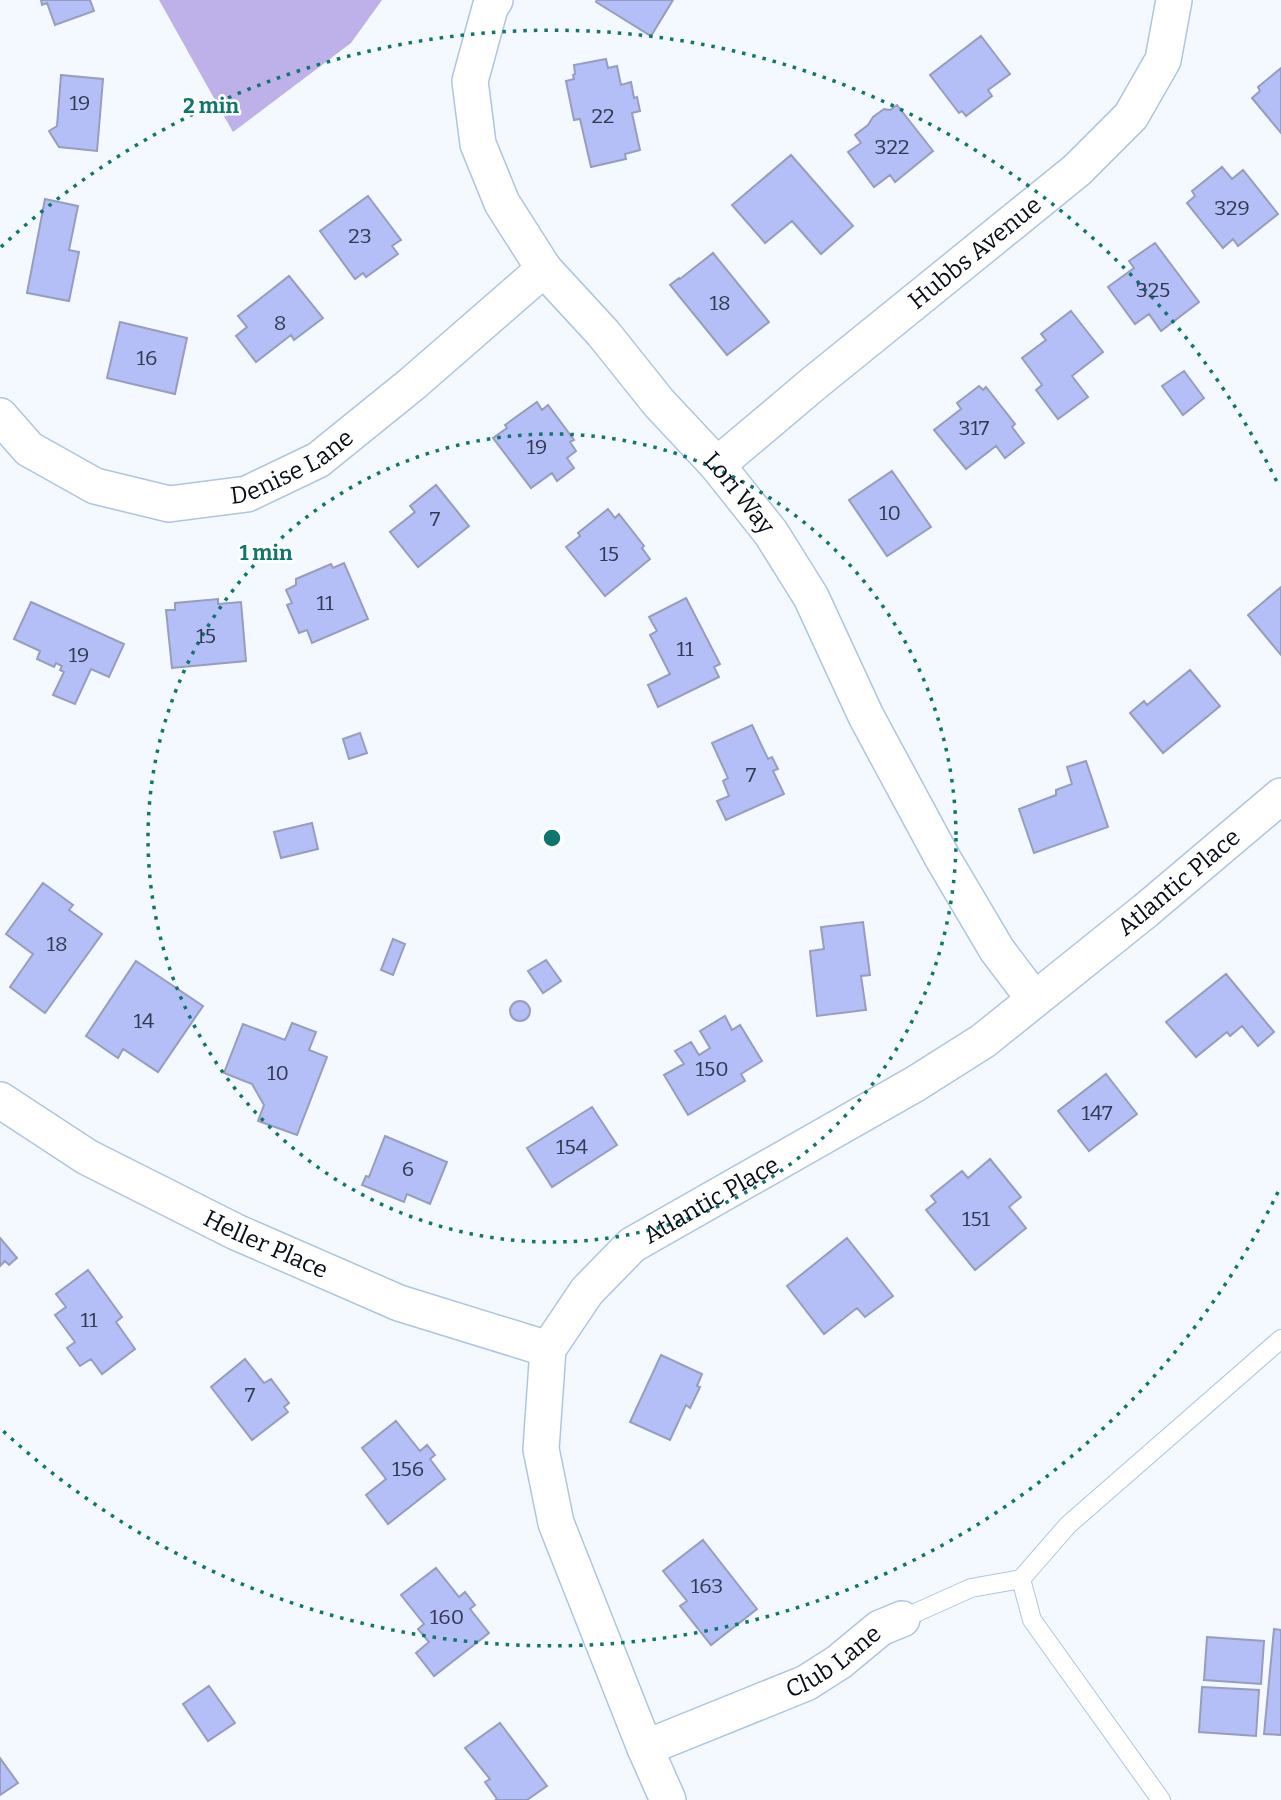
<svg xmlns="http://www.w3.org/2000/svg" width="1281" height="1800" viewBox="0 0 1281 1800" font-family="Bitter,serif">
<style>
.forest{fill:#beb0e8}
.building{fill:#b4bff7;stroke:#969dbd;stroke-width:2}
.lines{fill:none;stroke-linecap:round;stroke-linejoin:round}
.service-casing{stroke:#aec5e2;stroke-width:20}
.minor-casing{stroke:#aec5e2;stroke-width:38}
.service{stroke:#fff;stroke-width:18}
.minor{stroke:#fff;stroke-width:35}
.ring{fill:none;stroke:#0f766e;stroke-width:3.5;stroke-dasharray:3.5 7}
.labels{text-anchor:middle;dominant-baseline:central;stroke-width:5;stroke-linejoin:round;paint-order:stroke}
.number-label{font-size:21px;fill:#323a50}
.street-label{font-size:24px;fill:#070e18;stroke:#fff}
.centre{fill:#0f766e;stroke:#fff;stroke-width:3.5}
.ring-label{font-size:21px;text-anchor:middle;font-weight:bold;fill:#0f766e;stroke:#fff;stroke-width:5;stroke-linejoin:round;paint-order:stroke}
</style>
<rect width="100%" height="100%" fill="#f4f9ff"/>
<path class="forest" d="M159 0H382L351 43 233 132Z"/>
<path class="building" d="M41 0H90L94 11 55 25 47 3 42 5Z
M597 0H673L651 36 596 2Z
M981 36 1010 74 988 90 992 96 966 116 962 111 959 113 930 75Z
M606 59 608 68 617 66 621 85 631 82 634 98 637 97 640 111 632 113 640 150 625 154 626 159 591 167 580 119 574 120 566 81 574 79 573 75 575 74 574 65Z
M1281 68V133L1252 98 1260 91 1258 87Z
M61 75 103 79 97 151 59 147 49 131 57 126Z
M897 105 933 151 895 182 890 175 874 187 848 152 861 143 855 135 868 125 873 117 884 109 890 110Z
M791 155 853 226 821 254 792 221 765 243 732 205Z
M1222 167 1232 179 1243 170 1278 214 1238 246 1233 239 1223 248 1187 203 1195 196 1192 191Z
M368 196 401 240 392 246 398 254 366 277 363 273 355 279 320 231Z
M45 199 78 206 69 250 79 252 69 301 27 293Z
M1155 243 1199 302 1161 331 1149 314 1135 324 1108 287 1134 268 1129 261Z
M713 253 769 322 727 355 670 285 679 278 680 279Z
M289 276 323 318 294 340 291 335 256 362 236 336 247 327 238 316Z
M1071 311 1103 352 1072 376 1088 397 1058 419 1036 390 1042 385 1022 358 1046 340 1041 334Z
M120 322 187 338 175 394 107 378Z
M1184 371 1204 398 1183 415 1162 386Z
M979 386 983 390 986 387 1015 424 1012 427 1024 443 1005 458 996 446 966 469 934 430 961 409 957 403Z
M537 402 542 410 548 405 574 440 570 442 576 451 567 458 574 468 557 481 552 473 531 488 493 438 507 428 505 425Z
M892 471 931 527 887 556 849 500Z
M436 485 469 526 418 567 390 532 415 512 410 506Z
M608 509 615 518 619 514 644 546 642 548 650 559 605 596 566 547 580 536 578 533Z
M344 563 368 619 312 643 307 630 299 633 287 605 292 603 286 590 296 585V579L331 564 333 568Z
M1281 587V655L1248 615Z
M686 598 720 664 714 667 719 677 658 707 648 685 670 674 650 635 657 631 649 617Z
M218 599V604L241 602 246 661 172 668 166 610H175V603Z
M31 602 124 644 109 677 91 669 75 704 53 695 64 672 60 670 62 666 56 663 54 667 37 659 40 651 14 639Z
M1190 670 1220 706 1163 753 1130 713 1144 701 1147 705Z
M752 725 768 759 772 757 778 769 773 771 784 794 726 820 717 801 729 796 723 781 728 778 712 743Z
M360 733 367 753 349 759 343 739Z
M1086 761 1108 827 1034 853 1019 809 1056 795V790L1072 784 1067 767Z
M312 823 318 849 281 858 274 832Z
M43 883 73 905 69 910 102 934 45 1013 10 987 33 954 6 934Z
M863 922 870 975 861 976 866 1010 817 1016 810 951 824 949 821 927Z
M393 939 405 944 393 975 381 970Z
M546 960 561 981 543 993 528 971Z
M136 961 203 1006 158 1072 123 1049 118 1058 86 1036Z
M1226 974 1274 1032 1258 1046 1242 1026 1230 1036 1227 1032 1196 1057 1166 1022Z
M510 1011a10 10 0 1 1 20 0a10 10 0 1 1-20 0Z
M725 1016 732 1030 740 1025 762 1061 741 1074 745 1081 688 1115 664 1075 684 1064 675 1051 691 1042 699 1055 710 1048 700 1031Z
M292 1023 316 1032 309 1050 327 1057 297 1135 258 1121 264 1105 252 1084 224 1073 243 1024 285 1040Z
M1106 1074 1137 1114 1089 1151 1058 1111Z
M592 1107 617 1145 552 1187 527 1148Z
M385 1136 447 1162 430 1204 407 1194 404 1202 362 1185 366 1176 369 1177Z
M990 1159 1021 1197 1009 1207 1026 1228 975 1270 926 1210 936 1202 931 1196 962 1171 968 1178Z
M0 1238 17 1258 9 1265 5 1261 0 1266Z
M847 1238 893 1296 865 1317 857 1308 824 1334 787 1286Z
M88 1270 122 1317 116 1322 135 1349 102 1374 91 1359 80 1366 67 1348 75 1342 55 1315 66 1307 56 1294Z
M661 1355 702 1374 697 1386 700 1387 690 1408 686 1405 670 1440 630 1422Z
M245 1359 264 1383 271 1379 289 1403 284 1407 288 1412 252 1440 211 1387Z
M396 1421 420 1451 427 1445 435 1455 430 1459 445 1479 388 1524 366 1495 386 1479 362 1448Z
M703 1540 757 1609 711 1645 680 1606 687 1601 663 1571Z
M436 1568 459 1597 465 1592 475 1605 470 1609 489 1633 434 1676 416 1653 429 1642 418 1629 424 1624 401 1595Z
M1274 1629 1281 1630V1735L1264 1734Z
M1207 1637 1264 1641 1261 1684 1204 1680Z
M209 1686 235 1723 208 1741 183 1704Z
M1202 1687 1259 1690 1256 1736 1199 1732Z
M500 1723 547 1786 527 1800H495L497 1799 485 1782 490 1779 465 1748Z
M0 1758 18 1783 0 1795Z"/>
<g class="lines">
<g class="service-casing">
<path id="service" d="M1021 1579 1068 1525 1281 1339
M1021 1579 1032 1620 1161 1800
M902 1619 971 1588 1021 1579"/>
</g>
<g class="minor-casing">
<g id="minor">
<path id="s1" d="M495 0 490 8 470 81 478 144 502 203 544 269 603 333 659 403 717 465 771 533 811 597 866 716 942 857 997 950 1034 999"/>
<path id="s2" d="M0 416 29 449 95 486 169 504 247 494 318 460 412 384 544 269"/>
<path id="s3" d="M717 465 813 384 1077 170 1131 116 1163 60 1174 0"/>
<path id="s4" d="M0 1100 87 1157 236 1232 399 1303 548 1349"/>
<path id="s5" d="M645 1748 806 1683 839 1662 880 1628 902 1619"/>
<path id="s6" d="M668 1800 645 1748 556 1523 541 1449 548 1349 587 1291 632 1245 915 1084 983 1041 1145 911 1281 796"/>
</g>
</g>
<use href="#service" class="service"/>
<use href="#minor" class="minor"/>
</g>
<g class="ring">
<circle cx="552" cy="838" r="404"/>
<path d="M1278 1192A808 808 0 0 1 1 1429M1 247A808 808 0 0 1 1278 484"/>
</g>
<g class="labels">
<g class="number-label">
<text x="80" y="103">19</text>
<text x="603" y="116">22</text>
<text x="892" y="147">322</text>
<text x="1232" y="208">329</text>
<text x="360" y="236">23</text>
<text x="1153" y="290">325</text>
<text x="720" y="303">18</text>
<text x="280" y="323">8</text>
<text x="147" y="358">16</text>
<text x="974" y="428">317</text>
<text x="537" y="447">19</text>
<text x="890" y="513">10</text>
<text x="435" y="519">7</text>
<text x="609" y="554">15</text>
<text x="325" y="603">11</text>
<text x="206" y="636">15</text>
<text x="685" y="649">11</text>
<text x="79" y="655">19</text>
<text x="751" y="775">7</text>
<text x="57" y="944">18</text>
<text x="144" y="1021">14</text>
<text x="712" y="1069">150</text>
<text x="278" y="1073">10</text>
<text x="1097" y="1113">147</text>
<text x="572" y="1147">154</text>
<text x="408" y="1169">6</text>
<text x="976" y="1219">151</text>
<text x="89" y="1320">11</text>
<text x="250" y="1395">7</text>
<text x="408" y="1469">156</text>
<text x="707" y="1586">163</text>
<text x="447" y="1617">160</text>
</g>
<g class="street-label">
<text stroke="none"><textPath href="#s3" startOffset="334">Hubbs Avenue</textPath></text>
<text stroke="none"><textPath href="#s2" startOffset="326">Denise Lane</textPath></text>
<text stroke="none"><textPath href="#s1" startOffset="588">Lori Way</textPath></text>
<text stroke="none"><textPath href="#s6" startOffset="1267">Atlantic Place</textPath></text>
<text stroke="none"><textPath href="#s6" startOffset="700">Atlantic Place</textPath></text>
<text stroke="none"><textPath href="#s4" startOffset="303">Heller Place</textPath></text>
<text stroke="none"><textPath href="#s5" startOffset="208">Club Lane</textPath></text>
</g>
</g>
<circle cx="552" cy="838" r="10" class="centre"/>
<g class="ring-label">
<text x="211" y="113">2 min</text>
<text x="266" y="560">1 min</text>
</g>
</svg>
